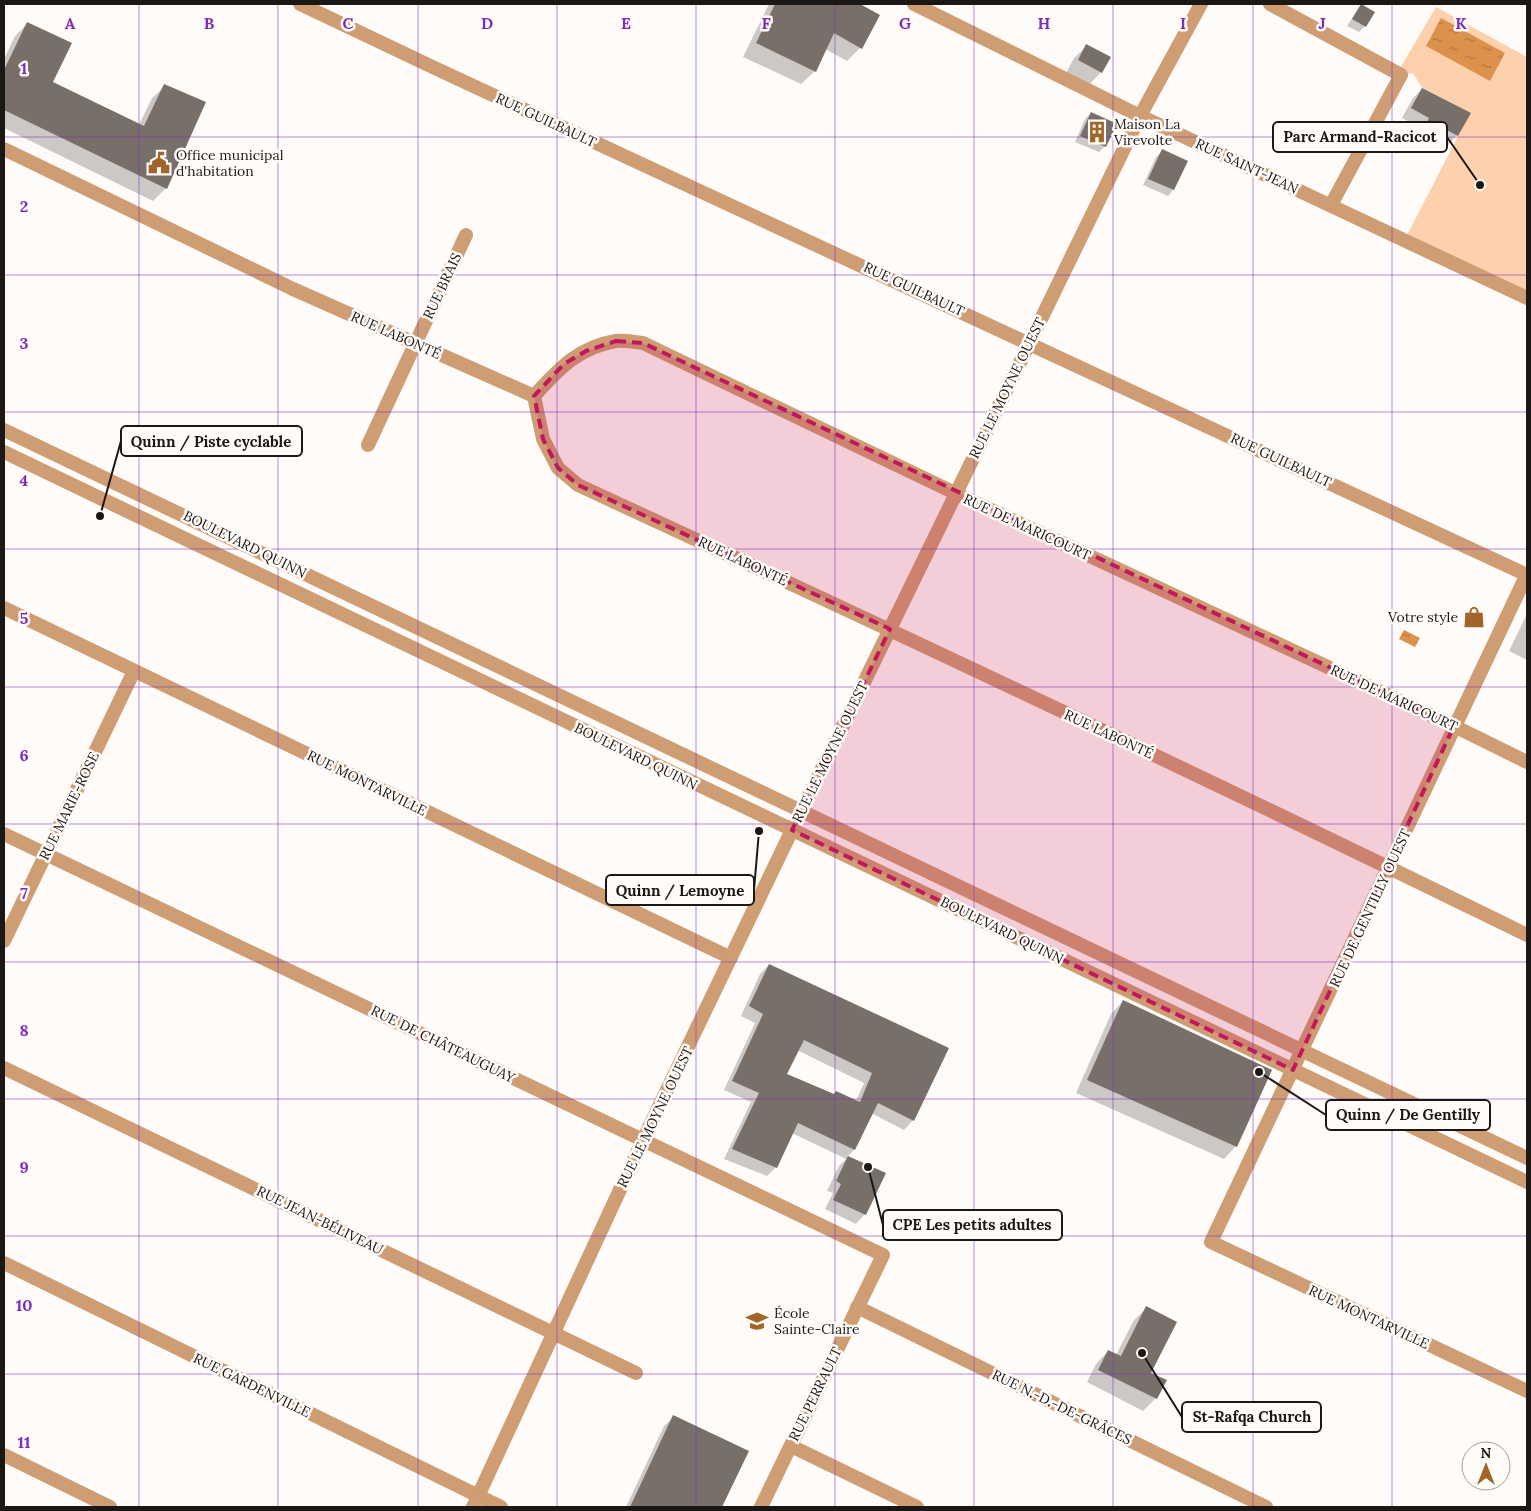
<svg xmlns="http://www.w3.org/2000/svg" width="1531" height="1511" viewBox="0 0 1531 1511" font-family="Lora,serif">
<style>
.park{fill:#fdd1ad}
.water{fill:url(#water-ripples)}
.shadow{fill:#0003;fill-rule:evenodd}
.building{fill:#786f69;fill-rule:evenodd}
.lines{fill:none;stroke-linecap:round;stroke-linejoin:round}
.minor{stroke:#cf9d73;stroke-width:14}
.tertiary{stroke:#cf9d73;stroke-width:14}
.marked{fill:#c2185b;fill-opacity:0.2;stroke:#c2185b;stroke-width:4;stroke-dasharray:10 6;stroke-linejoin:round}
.grid{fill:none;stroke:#7b2cbf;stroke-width:1;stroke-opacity:0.55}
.labels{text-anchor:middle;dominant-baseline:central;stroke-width:5;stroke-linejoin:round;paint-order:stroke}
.street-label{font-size:14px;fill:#1b1715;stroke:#fffbf8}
.poi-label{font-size:14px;fill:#1b1715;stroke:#fffbf8;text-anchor:start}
.grid-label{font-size:16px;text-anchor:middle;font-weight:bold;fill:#7b2cbf;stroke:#fffbf8;stroke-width:5;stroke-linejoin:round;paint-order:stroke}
.leader{fill:none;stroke:#1b1715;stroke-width:2}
.callout-dot{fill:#1b1715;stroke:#fffbf8;stroke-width:2}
.callout{fill:#fffbf8;stroke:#1b1715;stroke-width:2}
.callout-label{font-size:15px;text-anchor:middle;font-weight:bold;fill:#1b1715}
</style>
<defs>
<pattern id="water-ripples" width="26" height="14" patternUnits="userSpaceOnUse" patternTransform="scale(1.25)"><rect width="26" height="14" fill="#dc914d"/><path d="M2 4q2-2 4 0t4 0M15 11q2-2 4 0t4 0" fill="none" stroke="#b2753f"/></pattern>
</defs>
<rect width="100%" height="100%" fill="#fffbf8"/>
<path class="park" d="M1436 7 1527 57V298L1404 241 1470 113 1422 88 1413 73 1401 75 1399 70Z"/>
<path class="water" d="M1441 18 1505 53 1490 81 1426 46Z
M1404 630 1420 638 1415 647 1399 639Z"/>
<path class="shadow" d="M769 4H850L857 7 860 48 847 61 825 49 815 71 801 84 743 57Z
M1362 6 1373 12 1365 26 1359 32 1347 26 1356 12Z
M28 23 51 82 139 125 152 98 165 86 204 103 166 188 153 201 4 128V59L15 36Z
M1087 46 1101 72 1089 85 1066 73 1074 58Z
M1422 89 1457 135 1448 145 1434 138 1424 149 1413 143 1421 128 1402 118 1413 98Z
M1091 113 1114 128 1105 146 1099 152 1075 142 1085 119Z
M1162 151 1173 190 1168 196 1143 185 1156 157Z
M1527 614V660L1509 651Z
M769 965 948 1049 913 1120 904 1130 871 1113 854 1150 847 1157 884 1174 865 1214 856 1224 825 1209 833 1193 827 1191 839 1166 846 1159 792 1133 776 1167 767 1176 724 1159 751 1102 724 1090 755 1023 741 1016 760 974ZM797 1050 864 1083 856 1101 833 1095 785 1075Z
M1123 1001 1236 1146 1224 1159 1076 1093 1111 1014Z
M1147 1308 1150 1373 1165 1381 1156 1398 1143 1411 1087 1382 1096 1364 1108 1351 1116 1355 1134 1320Z
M674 1417 747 1451 721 1507H626L664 1426Z"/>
<path class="building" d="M775 4H860L880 15 862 49 834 33 816 72 756 43Z
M1361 4 1375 12 1366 27 1352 19Z
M27 22 72 43 53 82 144 126 164 84 206 102 167 189 4 110V70Z
M1086 44 1111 57 1102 73 1078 60Z
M1422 88 1471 113 1458 136 1441 127 1434 140 1421 133 1429 118 1411 108Z
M1091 112 1113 122 1115 128 1106 147 1080 136Z
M1162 149 1188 161 1174 190 1148 179Z
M769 964 949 1048 914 1121 878 1103 855 1150 798 1123 777 1168 732 1149 759 1093 732 1081 763 1014 749 1006ZM804 1040 872 1073 860 1102 836 1091 834 1094 787 1074Z
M1123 1000 1272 1070 1237 1147 1087 1080Z
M848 1156 886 1173 866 1215 833 1200 841 1184 836 1181Z
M1146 1306 1177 1322 1151 1373 1167 1380 1157 1399 1098 1370 1108 1350 1121 1356Z
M673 1415 749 1451 722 1507H630Z"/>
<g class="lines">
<path class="minor" d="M300 4 439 70 1527 575
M914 4 1140 116 1527 298
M1270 4 1401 75 1331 205
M4 149 293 289 534 396
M534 396 543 439 558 468 578 485C896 632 1213 781 1527 935
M534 396C558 370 578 347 616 341 624 340 634 342 643 343L955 493 1454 726 1527 762
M4 430 1527 1158
M368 445 466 235
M4 452 1527 1182
M1527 574 1211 1242 1527 1391
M4 608 731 958
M4 834 883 1255 761 1507
M4 941 134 671
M4 1068 636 1373
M4 1263 501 1507
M857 1307 1266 1507
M791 1446 917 1507
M4 1455 110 1507"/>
<path class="tertiary" d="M473 1507 643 1140 792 830 1140 116 1201 4"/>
</g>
<path class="marked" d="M616 341 643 343 1454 726 1293 1070 792 830 890 629 578 485 558 468 543 439 534 396 564 364 586 351Z"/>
<path class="grid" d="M139 4V1507M278 4V1507M418 4V1507M557 4V1507M696 4V1507M835 4V1507M974 4V1507M1113 4V1507M1253 4V1507M1392 4V1507M4 137H1527M4 275H1527M4 412H1527M4 549H1527M4 687H1527M4 824H1527M4 962H1527M4 1099H1527M4 1236H1527M4 1374H1527"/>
<defs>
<g id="building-bare" transform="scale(1.725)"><path d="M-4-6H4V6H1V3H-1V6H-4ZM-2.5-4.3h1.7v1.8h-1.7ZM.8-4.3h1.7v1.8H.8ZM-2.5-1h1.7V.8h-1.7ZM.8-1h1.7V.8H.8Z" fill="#a16429" stroke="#fffbf8" stroke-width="2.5" paint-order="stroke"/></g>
<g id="civic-bare" transform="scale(1.725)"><path d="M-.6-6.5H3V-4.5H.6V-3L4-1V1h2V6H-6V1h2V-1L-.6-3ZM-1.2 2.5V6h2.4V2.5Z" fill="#a16429" stroke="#fffbf8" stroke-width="2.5" paint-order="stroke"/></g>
<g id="shop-bare" transform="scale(1.725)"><path d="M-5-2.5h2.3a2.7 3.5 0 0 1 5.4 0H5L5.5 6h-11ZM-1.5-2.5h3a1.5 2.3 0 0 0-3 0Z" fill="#a16429" stroke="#fffbf8" stroke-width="2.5" paint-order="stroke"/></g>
<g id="school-bare" transform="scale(1.725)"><path d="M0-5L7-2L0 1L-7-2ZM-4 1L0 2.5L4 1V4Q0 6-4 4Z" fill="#a16429" stroke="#fffbf8" stroke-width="2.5" paint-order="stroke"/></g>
</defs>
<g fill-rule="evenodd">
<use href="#building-bare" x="1097" y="132"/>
<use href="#civic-bare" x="159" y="163"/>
<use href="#shop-bare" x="1474" y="617"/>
<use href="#school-bare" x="757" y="1321"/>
</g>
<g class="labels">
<g class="street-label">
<text transform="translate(546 120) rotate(25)">RUE GUILBAULT</text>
<text transform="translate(1247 166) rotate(25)">RUE SAINT-JEAN</text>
<text transform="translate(442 286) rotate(-65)">RUE BRAIS</text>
<text transform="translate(914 289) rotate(25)">RUE GUILBAULT</text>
<text transform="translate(396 335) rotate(24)">RUE LABONTÉ</text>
<text transform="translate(1007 388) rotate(-64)">RUE LE MOYNE OUEST</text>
<text transform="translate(1281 460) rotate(25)">RUE GUILBAULT</text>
<text transform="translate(1027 527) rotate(25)">RUE DE MARICOURT</text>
<text transform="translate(245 544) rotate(26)">BOULEVARD QUINN</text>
<text transform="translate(743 561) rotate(25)">RUE LABONTÉ</text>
<text transform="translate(1394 698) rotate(25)">RUE DE MARICOURT</text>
<text transform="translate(1109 734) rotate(25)">RUE LABONTÉ</text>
<text transform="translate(830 752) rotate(-64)">RUE LE MOYNE OUEST</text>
<text transform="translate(636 756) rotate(26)">BOULEVARD QUINN</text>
<text transform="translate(367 783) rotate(26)">RUE MONTARVILLE</text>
<text transform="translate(69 806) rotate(-64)">RUE MARIE-ROSE</text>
<text transform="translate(1370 908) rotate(-65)">RUE DE GENTILLY OUEST</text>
<text transform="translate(1002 930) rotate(26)">BOULEVARD QUINN</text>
<text transform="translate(443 1044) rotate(26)">RUE DE CHÂTEAUGUAY</text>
<text transform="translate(655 1117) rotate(-64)">RUE LE MOYNE OUEST</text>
<text transform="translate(320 1220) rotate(26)">RUE JEAN-BÉLIVEAU</text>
<text transform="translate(1369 1317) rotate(25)">RUE MONTARVILLE</text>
<text transform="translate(252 1385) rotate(26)">RUE GARDENVILLE</text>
<text transform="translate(815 1394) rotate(-64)">RUE PERRAULT</text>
<text transform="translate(1062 1407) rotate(26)">RUE N.-D.-DE-GRÂCES</text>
</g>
<g class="poi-label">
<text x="1114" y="124">Maison La<tspan x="1114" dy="16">Virevolte</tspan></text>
<text x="176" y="155">Office municipal<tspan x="176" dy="16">d'habitation</tspan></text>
<text x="1458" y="617" text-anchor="end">Votre style</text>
<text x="774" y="1313">École<tspan x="774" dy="16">Sainte-Claire</tspan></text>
</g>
</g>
<g class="grid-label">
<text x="70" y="29">A</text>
<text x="209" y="29">B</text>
<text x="348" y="29">C</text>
<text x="487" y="29">D</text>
<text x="626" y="29">E</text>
<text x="766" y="29">F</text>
<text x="905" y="29">G</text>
<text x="1044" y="29">H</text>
<text x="1183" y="29">I</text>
<text x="1322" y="29">J</text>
<text x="1461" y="29">K</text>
<text x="24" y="74">1</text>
<text x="24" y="212">2</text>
<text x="24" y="349">3</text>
<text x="24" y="486">4</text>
<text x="24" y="624">5</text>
<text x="24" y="761">6</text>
<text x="24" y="899">7</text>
<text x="24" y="1036">8</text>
<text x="24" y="1173">9</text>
<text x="24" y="1311">10</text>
<text x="24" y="1448">11</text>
</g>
<path class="leader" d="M1480 185L1447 137M100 516L121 441M759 831L754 890M1259 1072L1326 1115M868 1167L883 1225M1142 1353L1182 1417"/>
<g class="callout-dot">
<circle cx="1480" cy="185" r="5"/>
<circle cx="100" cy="516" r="5"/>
<circle cx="759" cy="831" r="5"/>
<circle cx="1259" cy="1072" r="5"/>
<circle cx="868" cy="1167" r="5"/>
<circle cx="1142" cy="1353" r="5"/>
</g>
<g class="callout">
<rect x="1273" y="122" width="174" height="30" rx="5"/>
<rect x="121" y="426" width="181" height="30" rx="5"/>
<rect x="606" y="875" width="148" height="30" rx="5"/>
<rect x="1326" y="1100" width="164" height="30" rx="5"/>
<rect x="883" y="1210" width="179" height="30" rx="5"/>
<rect x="1182" y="1402" width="139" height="30" rx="5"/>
</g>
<g class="callout-label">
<text x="1360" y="142">Parc Armand-Racicot</text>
<text x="211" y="447">Quinn / Piste cyclable</text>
<text x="680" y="896">Quinn / Lemoyne</text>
<text x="1408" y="1120">Quinn / De Gentilly</text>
<text x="972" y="1230">CPE Les petits adultes</text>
<text x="1252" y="1422">St-Rafqa Church</text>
</g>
<rect width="1531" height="1511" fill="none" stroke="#1b1715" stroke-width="10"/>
<g transform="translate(1486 1466)"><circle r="24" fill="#fffbf8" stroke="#a4a09d"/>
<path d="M0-4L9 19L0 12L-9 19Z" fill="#a16429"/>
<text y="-8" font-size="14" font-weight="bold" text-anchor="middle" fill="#1b1715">N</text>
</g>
</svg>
